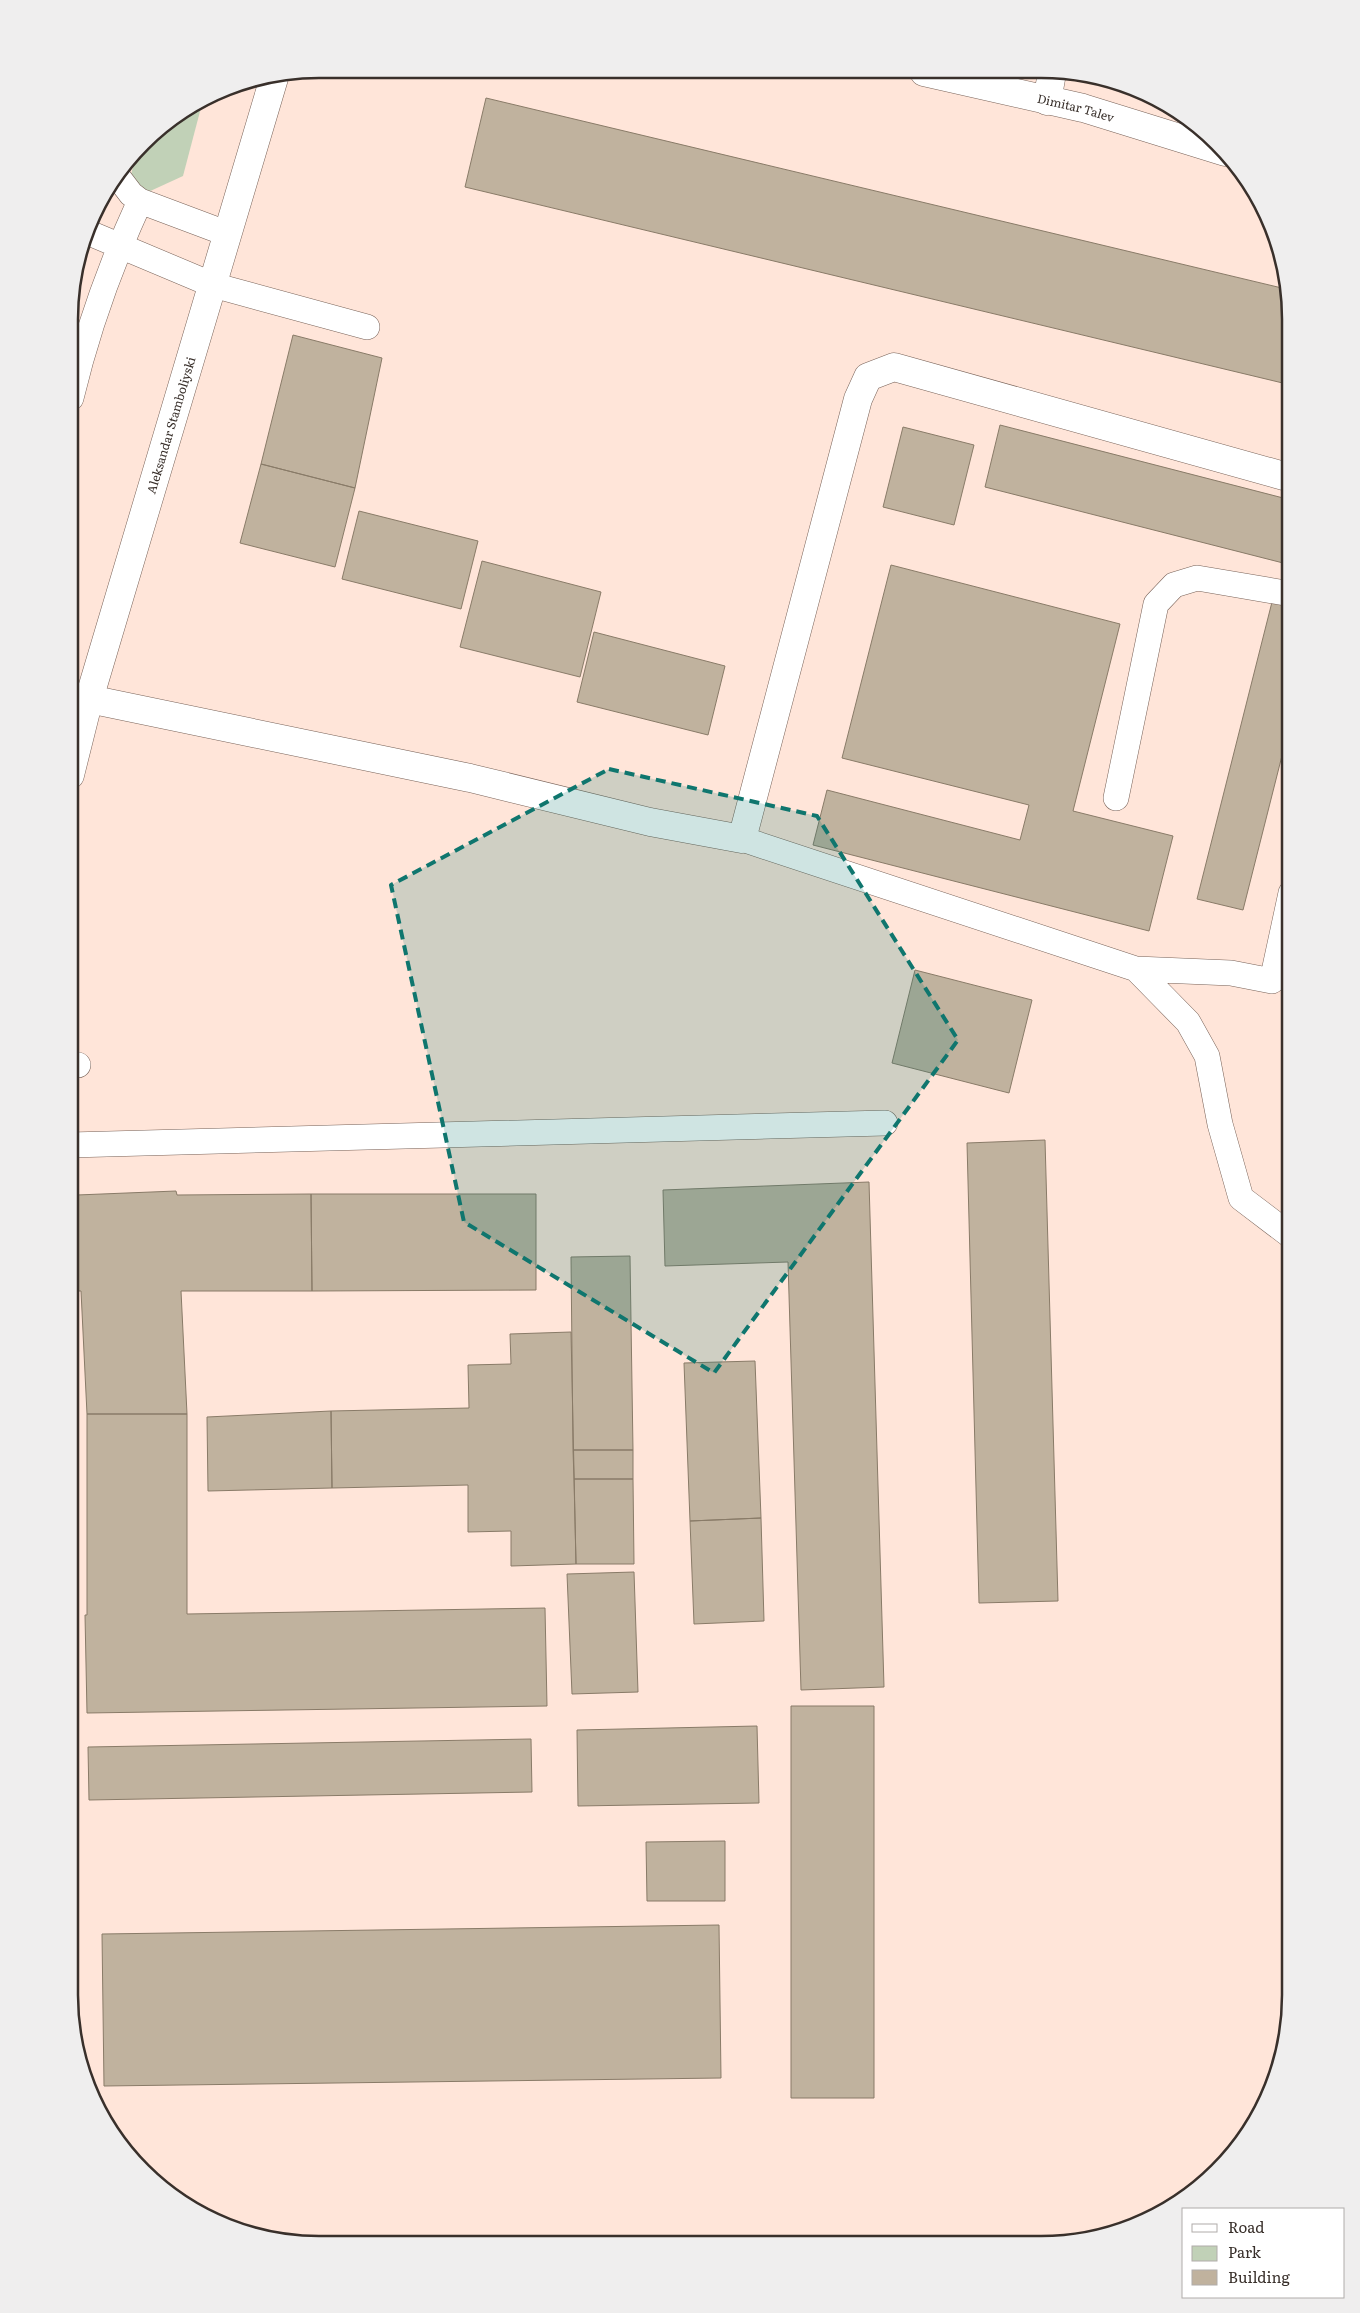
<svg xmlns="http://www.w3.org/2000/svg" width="1360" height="2313" viewBox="0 0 1360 2313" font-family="Literata,serif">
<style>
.green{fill:#c1d1b7}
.building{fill:#c0b29e;stroke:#897b68}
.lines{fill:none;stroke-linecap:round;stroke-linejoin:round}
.service-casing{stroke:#796359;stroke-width:26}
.minor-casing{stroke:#796359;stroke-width:29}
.tertiary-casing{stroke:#796359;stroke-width:29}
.service{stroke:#fff;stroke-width:25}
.minor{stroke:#fff;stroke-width:28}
.tertiary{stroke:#fff;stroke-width:28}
.marked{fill:#0f766e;fill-opacity:0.2;stroke:#0f766e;stroke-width:4;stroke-dasharray:10 6;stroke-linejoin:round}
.labels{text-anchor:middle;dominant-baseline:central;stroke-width:4;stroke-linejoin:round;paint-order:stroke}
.street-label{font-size:12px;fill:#39302b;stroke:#fff}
.rim{fill:none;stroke:#39302b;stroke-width:2.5}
</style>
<rect width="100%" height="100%" fill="#ffe5d9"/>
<path class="green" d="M203 100 183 176 146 193 130 179 136 154 154 131Z"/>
<path class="building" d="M486 98 1286 289 1291 318V385L465 187Z
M293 335 382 358 355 488 261 464Z
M1000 425 1291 500V565L985 487Z
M903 427 974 445 954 525 883 507Z
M261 464 355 488 335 567 240 543Z
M359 511 478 541 461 609 342 579Z
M482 561 601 592 580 677 460 647Z
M891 565 1120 624 1073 811 1173 836 1149 931 813 845 827 790 1020 840 1029 805 842 758Z
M1272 602 1291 607V720L1243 910 1197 899Z
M594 632 725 666 708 735 577 702Z
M915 970 1032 1000 1009 1093 892 1063Z
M1045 1140 1058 1601 979 1603 967 1143Z
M869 1182 884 1687 801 1690 788 1262 665 1266 663 1190Z
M176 1191 177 1195 311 1194 312 1291H181L187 1414H87L81 1291H78L77 1195Z
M311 1194H536V1290L312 1291Z
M630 1256 633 1450H573L571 1257Z
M571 1332 576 1564 511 1566V1531L468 1532V1485L332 1488 331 1411 469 1408 468 1365 511 1364 510 1334Z
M755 1361 761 1518 690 1521 684 1363Z
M331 1411 332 1488 208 1491 207 1417Z
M87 1414H187V1614L545 1608 547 1706 87 1713 85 1615H87Z
M573 1450H633V1479H574Z
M574 1479H633L634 1564H576Z
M761 1518 764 1621 694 1624 690 1521Z
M634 1572 638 1692 572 1694 567 1574Z
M791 1706H874V2098H791Z
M757 1726 759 1803 578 1806 577 1730Z
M531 1739 532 1792 89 1800 88 1747Z
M725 1841V1901H647L646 1842Z
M719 1925 721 2078 104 2086 102 1934Z"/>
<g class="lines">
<g class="service-casing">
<path id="service" d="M118 177 131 194 140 201 228 234
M87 232 213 285 367 327
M71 398C87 331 111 264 140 201
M1116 798 1156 604 1174 585 1197 578 1291 594
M742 839 1136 969 1231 973 1272 981 1291 893
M1136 969 1188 1022 1207 1056 1220 1124 1241 1198 1291 1236
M70 1063 78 1065
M70 1145 885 1123"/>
</g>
<g class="minor-casing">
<path id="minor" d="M1047 101 1052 73
M89 699 470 778 650 822 742 839 858 399 868 377 894 367 1291 478"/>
</g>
<g class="tertiary-casing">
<g id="tertiary">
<path id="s1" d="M924 72 1083 108 1225 152"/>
<path id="s2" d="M70 775 89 699 274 78"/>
</g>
</g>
<use href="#service" class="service"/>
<use href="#minor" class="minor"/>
<use href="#tertiary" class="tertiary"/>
</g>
<path class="marked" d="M609 769 817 816 958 1040 714 1373 464 1222 391 885Z"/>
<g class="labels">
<g class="street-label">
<text stroke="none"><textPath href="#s1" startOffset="156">Dimitar Talev</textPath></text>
<text stroke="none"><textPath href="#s2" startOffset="364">Aleksandar Stamboliyski</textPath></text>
</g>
</g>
<path d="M0 0H1360V2313H0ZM319 78H1041A241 241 0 0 1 1282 319V1995A241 241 0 0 1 1041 2236H319A241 241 0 0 1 78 1995V319A241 241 0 0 1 319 78Z" fill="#efeeee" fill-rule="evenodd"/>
<path class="rim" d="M319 78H1041A241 241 0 0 1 1282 319V1995A241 241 0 0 1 1041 2236H319A241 241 0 0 1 78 1995V319A241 241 0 0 1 319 78Z"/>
<rect x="1182" y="2208" width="162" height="90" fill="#ffffff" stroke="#b0acaa"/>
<rect x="1192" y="2224" width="25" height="8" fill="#ffffff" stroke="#b0acaa"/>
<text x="1228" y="2233" font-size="15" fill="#39302b">Road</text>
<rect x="1192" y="2246" width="25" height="15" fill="#c1d1b7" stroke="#b0acaa"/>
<text x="1228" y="2258" font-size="15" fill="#39302b">Park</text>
<rect x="1192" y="2270" width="25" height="15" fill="#c0b29e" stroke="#b0acaa"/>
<text x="1228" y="2283" font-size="15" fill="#39302b">Building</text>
</svg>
